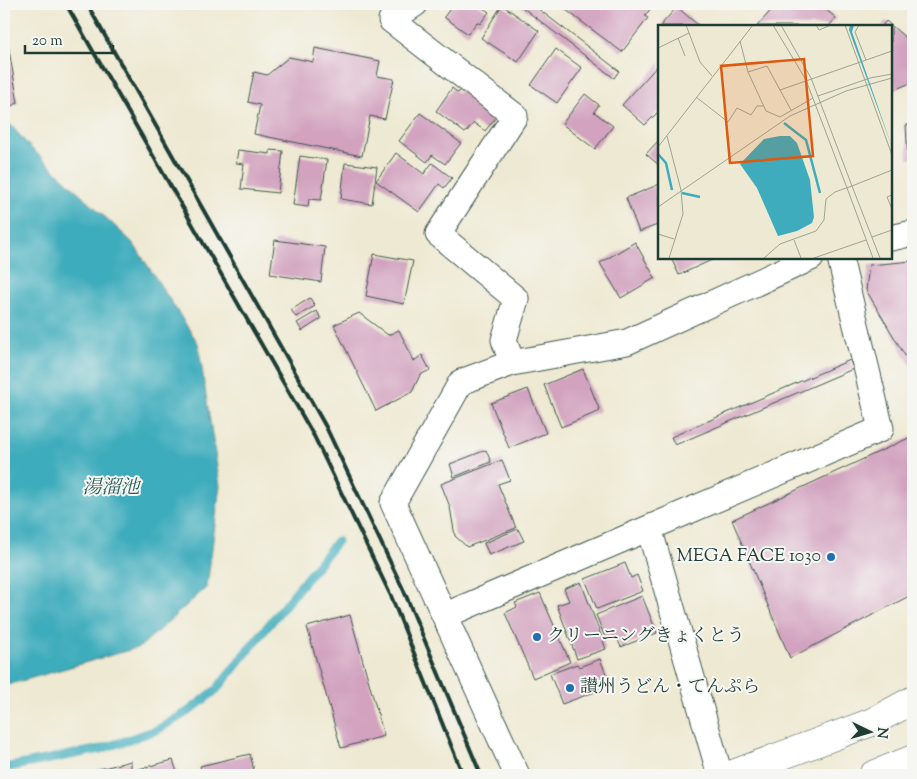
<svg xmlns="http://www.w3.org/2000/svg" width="917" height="779" viewBox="0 0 917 779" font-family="'Sorts Mill Goudy','Noto Serif JP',serif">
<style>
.water{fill:#3eacbc;stroke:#2e7478}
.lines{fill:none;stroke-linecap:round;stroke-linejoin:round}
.stream{stroke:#3eacbc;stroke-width:9}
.building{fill:#d2a2bf}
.minor-casing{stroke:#3e574c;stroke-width:27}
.tertiary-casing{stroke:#3e574c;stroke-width:29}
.minor{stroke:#fff;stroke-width:25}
.tertiary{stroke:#fff;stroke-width:28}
.rail{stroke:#1f3d34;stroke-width:4}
.poi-dot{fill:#1f6fb2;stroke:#f6f6f2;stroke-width:2}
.labels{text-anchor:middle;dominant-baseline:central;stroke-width:4;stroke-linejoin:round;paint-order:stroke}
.poi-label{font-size:18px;fill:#1f3d34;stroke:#f6f6f2;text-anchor:start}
.water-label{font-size:19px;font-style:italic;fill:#285e5d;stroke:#f6f6f2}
.inset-river{fill:none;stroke:#3eacbc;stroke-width:2.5}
.inset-road{fill:none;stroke:#9ba493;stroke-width:1}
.view{fill:#de580e;fill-opacity:0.15;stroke:#de580e;stroke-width:2.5}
.inset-edge{fill:none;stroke:#1f3d34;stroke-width:2.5}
</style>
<rect width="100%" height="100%" fill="#f6f6f2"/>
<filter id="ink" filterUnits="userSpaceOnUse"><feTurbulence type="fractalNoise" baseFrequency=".02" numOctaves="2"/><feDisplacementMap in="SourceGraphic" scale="10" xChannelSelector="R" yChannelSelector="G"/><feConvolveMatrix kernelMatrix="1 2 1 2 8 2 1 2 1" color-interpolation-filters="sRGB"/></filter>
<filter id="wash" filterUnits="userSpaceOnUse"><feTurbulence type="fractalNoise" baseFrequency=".0096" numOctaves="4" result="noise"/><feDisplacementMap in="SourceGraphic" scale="20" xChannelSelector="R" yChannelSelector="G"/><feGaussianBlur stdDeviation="1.12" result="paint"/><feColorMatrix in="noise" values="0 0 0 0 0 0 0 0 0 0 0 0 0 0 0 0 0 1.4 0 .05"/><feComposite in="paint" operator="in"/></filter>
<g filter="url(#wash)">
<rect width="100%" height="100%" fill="#eee9d2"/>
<path class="water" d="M4 117 29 146 133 243 198 343 220 486 207 587 140 647 4 686Z"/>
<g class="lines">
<path class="stream" d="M4 768 101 749 157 730 189 711 216 690 337 541"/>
</g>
<g id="blocks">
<path class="building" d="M458 4H477L489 12 480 24 477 22 468 34 444 17 452 6 455 7Z
M518 4H532L619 71 614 78Z
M558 4H654L645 16 648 18 622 52Z
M777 4H819L836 18 829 26H757Z
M502 5 539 31 518 62 481 38Z
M677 7 699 26H660Z
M4 20 18 103 4 109Z
M886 21 913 44V82L891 91V26H882Z
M315 48 380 61 377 76 394 79 385 119 370 116 362 156 254 134 260 105 248 102 254 72 267 75 289 57 313 62Z
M556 49 582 68 557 103 531 85Z
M660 63V110L645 125 622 105Z
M452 88 458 93 461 90 497 116 485 131 474 123 465 133 436 111Z
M585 94 599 105 594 112 613 126 595 149 562 124Z
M420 113 461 143 445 164 432 155 427 162 399 141Z
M906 125H913V159H908Z
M660 139V166L646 154Z
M238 150 270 154V150L283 151 278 193 241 189 244 164 236 163Z
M396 153 424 174 432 163 452 178 444 188 439 184 419 212 376 181Z
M300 156 327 160 321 200 309 199 308 207 293 205Z
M345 163 377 167 372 204 341 199Z
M660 184V224L639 232 626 198Z
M275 240 325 247 321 282 270 274Z
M635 242 655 278 621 298 600 263Z
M374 254 413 261 404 304 366 296Z
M671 258H716L679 275Z
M913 261V369L866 290 869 265Z
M310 298 315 306 296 317 291 310Z
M317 311 321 319 302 331 297 323Z
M359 313 388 335 399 330 414 361 422 355 430 370 420 375 412 392 376 411 334 325Z
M850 360 853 369 675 445 671 437Z
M583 369 600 411 561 427 544 385Z
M528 389 546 433 509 448 491 403Z
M913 436V594L790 658 732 520Z
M486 450 491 462 454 477 450 464Z
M502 460 510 480 498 484 516 528 467 547 455 536 450 507 441 484Z
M518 529 524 541 489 555 484 543Z
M625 563 631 578 637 575 643 591 597 609 585 579Z
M581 582 606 649 577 659 557 605 569 601 564 589Z
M540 593 570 662 533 678 505 613 517 607 515 603Z
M642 596 657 633 621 647 616 636 606 640 596 615Z
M350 615 384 736 341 748 307 627Z
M600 659 611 686 562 704 550 674 577 664 579 667Z
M250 754 255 775H202L200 766Z
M173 760 178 775H97L96 770 131 761V771Z"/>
</g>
</g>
<g filter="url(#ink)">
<use href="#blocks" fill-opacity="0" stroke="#3e574c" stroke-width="1"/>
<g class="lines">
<g class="minor-casing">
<path id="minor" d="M415 4 391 20 515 116 438 234 516 299 504 340 512 363
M891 238 913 233
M446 615 649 528
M517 775 393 503 461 382 512 363 627 342 811 258
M720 775 649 528 881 429 840 258"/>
</g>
<g class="tertiary-casing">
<path id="tertiary" d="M730 775 872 722 913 700
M873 775 913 759"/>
</g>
<use href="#minor" class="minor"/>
<use href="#tertiary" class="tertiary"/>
<path class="rail" d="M66 4 314 436 391 596 463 775
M87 4 326 427 404 591 481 775"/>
</g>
</g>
<g class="poi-dot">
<circle cx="831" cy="557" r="5"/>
<circle cx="537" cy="637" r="5"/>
<circle cx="570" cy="688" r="5"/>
</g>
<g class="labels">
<g class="poi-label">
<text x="821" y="557" text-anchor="end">MEGA FACE 1030</text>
<text x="547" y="637">クリーニングきょくとう</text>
<text x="580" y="688">讃州うどん・てんぷら</text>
</g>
<g class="water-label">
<text x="111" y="488">湯溜池</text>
</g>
</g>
<g transform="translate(658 25)">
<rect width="234" height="234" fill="#eee9d2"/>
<path d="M192 0H196L194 7 234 122 191 5ZM122 111H132L139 118 152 155 156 192 154 198 139 206 120 211 99 163 82 139 106 114Z" fill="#3eacbc"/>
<path class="inset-river" d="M126 98 148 115 162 168M0 129 8 138 14 165M24 168 42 172"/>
<path class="inset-road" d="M28 0 42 37 54 51M115 0 148 55 189 163M123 0 153 53 194 161 234 145M158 0 161 5 173 0M187 0 234 130M201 0 197 7 208 35M20 13 27 31M82 16 90 47 109 41 122 65 234 26M0 23 31 8M90 47 108 86 122 92 155 73M122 65 133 85M160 71 212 53 234 49M38 72 70 97 79 83 93 90 99 81H106M9 111 23 165 25 189 11 233M0 122 95 0M189 163 215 233M234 170 229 172 234 184M0 182 132 91 188 66 234 53M0 209 16 214M214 212 234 205M136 215 143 233M106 233 122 219 158 206 166 195 168 174 177 167 194 161 222 233M156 233 208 215"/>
<path class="view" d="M146 34 155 131 72 138 63 41Z"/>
<rect width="234" height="234" class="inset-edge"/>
</g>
<rect width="917" height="779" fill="none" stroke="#f6f6f2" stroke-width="20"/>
<g transform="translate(870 732) rotate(95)" stroke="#f6f6f2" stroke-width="4" paint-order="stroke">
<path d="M0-4L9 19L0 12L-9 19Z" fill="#1f3d34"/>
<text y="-8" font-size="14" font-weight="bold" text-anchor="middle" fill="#1f3d34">N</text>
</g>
<path d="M25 45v8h88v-8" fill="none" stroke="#1f3d34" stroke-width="2.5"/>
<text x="32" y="45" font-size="15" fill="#1f3d34" stroke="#f6f6f2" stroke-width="4" paint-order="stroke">20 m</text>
</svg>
